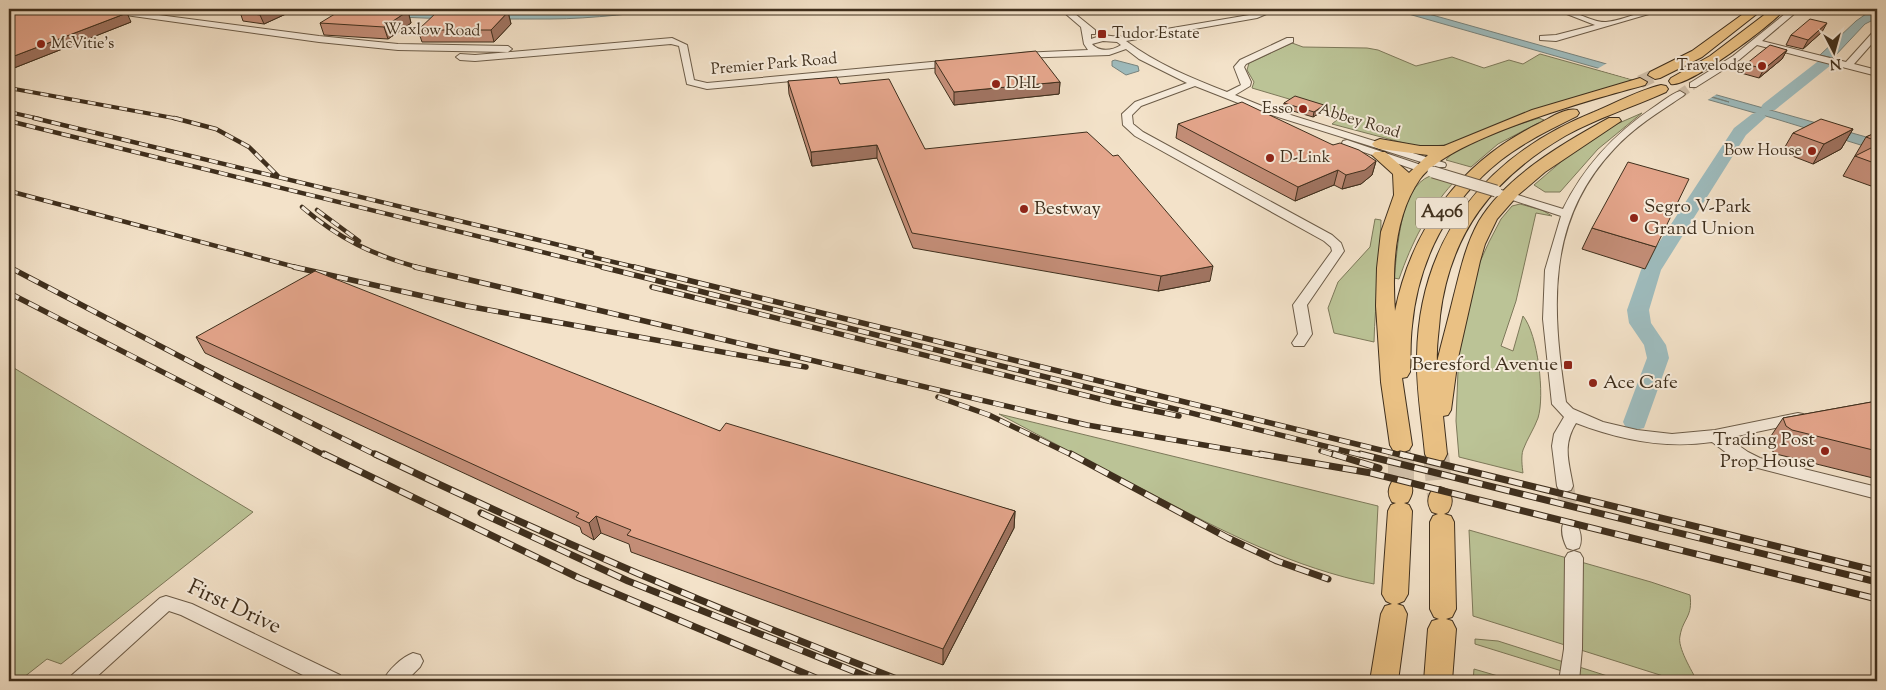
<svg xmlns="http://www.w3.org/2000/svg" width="1886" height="690" viewBox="0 0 1886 690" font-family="'Sorts Mill Goudy',serif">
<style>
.green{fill:#bbc396;stroke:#7d795a}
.water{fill:#9ebcbe;stroke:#78847e;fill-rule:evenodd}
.pier{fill:#f3e2c9}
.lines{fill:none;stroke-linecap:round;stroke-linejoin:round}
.river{fill:#9ebcbe;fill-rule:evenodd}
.minor-tunnel-far1{stroke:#cfbea7;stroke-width:9;stroke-dasharray:9 4.5;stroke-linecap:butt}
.minor-tunnel{stroke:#cfbea7;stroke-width:18;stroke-dasharray:18 9;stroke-linecap:butt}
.highway-tunnel-far2{stroke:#cfbea7;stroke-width:13;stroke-dasharray:13 6;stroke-linecap:butt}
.highway-tunnel-far1{stroke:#cfbea7;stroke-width:20;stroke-dasharray:20 10;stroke-linecap:butt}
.highway-tunnel{stroke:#cfbea7;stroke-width:26;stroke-dasharray:26 12;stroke-linecap:butt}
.minor-casing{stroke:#6c5c48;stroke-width:2}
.highway-casing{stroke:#3f2f1d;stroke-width:2}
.minor{fill:#f7ecdc;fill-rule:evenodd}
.highway{fill:#eac184;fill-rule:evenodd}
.rail-far3-casing{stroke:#3f2f1d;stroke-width:4}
.rail-far2-casing{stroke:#3f2f1d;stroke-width:4.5}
.rail-far1-casing{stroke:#3f2f1d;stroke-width:5.5}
.rail-casing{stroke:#3f2f1d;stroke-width:7}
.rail-far3{stroke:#f7ecdc;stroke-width:2.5;stroke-dasharray:8;stroke-linecap:butt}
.rail-far2{stroke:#f7ecdc;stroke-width:3;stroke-dasharray:9;stroke-linecap:butt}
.rail-far1{stroke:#f7ecdc;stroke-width:4;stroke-dasharray:11;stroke-linecap:butt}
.rail{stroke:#f7ecdc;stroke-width:5;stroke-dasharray:14;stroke-linecap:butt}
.minor-bridge-casing{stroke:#6c5c48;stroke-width:13;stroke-linecap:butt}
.minor-bridge{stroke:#f7ecdc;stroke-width:11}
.wall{fill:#c48e78;stroke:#3f2f1d}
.shaded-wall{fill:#a07461;stroke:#3f2f1d}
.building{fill:#e4a58b;stroke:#3f2f1d}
.poi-dot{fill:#8f2418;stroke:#f7ecdc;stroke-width:2}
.labels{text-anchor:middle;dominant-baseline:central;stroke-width:4;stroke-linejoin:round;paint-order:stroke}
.far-street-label{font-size:16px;fill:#3f2f1d;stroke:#f7ecdc}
.far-poi-label{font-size:16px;fill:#3f2f1d;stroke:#f7ecdc;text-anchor:start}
.shield{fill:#f7ecdc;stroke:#766856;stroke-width:1}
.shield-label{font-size:18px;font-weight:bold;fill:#3f2f1d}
.poi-label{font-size:19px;fill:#3f2f1d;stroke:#f7ecdc;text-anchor:start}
.near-street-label{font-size:22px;fill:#3f2f1d;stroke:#f7ecdc}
</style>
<rect width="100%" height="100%" fill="#f3e2c9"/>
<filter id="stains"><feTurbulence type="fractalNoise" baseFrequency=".004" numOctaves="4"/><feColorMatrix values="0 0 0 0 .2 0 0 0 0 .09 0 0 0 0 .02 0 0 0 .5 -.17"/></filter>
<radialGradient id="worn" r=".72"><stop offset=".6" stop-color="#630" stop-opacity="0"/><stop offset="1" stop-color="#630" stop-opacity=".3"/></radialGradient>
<path class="green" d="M1292 43 1303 47 1367 48 1378 50 1416 66 1452 57 1484 68 1509 60 1523 64 1540 54 1640 82 1457 144 1419 147 1332 124 1343 115 1252 88 1254 82 1247 70 1249 63Z
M1642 113 1598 149 1560 192H1545L1534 185 1583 143 1610 127Z
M1539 118 1544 120 1498 144 1471 167 1446 160C1458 142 1518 125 1539 118Z
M1430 176 1453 183C1427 212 1412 242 1399 279L1394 278C1398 249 1399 188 1430 176Z
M1520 204 1542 210 1552 216 1536 213 1516 301 1501 346 1513 351 1523 316C1538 334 1545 396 1538 418 1534 429 1527 439 1523 450 1521 456 1522 466 1523 473L1459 457 1456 421 1459 346 1479 264 1489 242 1501 219 1512 206Z
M1375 219 1381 220C1381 261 1375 301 1374 342L1334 333 1328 308 1338 282 1370 247Z
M9 365 253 512 61 664 47 659 19 681H9Z
M999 414 1378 506 1374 584C1294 568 1222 531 1150 493 1100 467 1049 441 999 414Z
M1469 530 1651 582 1690 595C1693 617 1683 618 1680 636 1677 647 1692 671 1697 681H1679L1473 616Z
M1475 639 1498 641 1623 681H1594L1475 644Z
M1474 669 1515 681H1473Z"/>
<path class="water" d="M304 9H370L409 12 483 14 607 9H683C640 12 593 19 550 19 468 19 386 20 304 9Z
M1391 9H1411L1877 140V150L1776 119ZM1612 67 1713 97 1729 102 1609 69Z
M1873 9H1877V18L1865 24 1833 58 1820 55 1856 21Z
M1115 60 1138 66 1139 71 1126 75 1112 66V61Z"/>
<path class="pier" d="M1609 62 1633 70 1717 94 1706 101 1597 69Z"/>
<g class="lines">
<path class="river" d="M1826 58 1831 59 1833 62 1831 65 1775 110H1763L1761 107 1763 104 1821 59Z
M1758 112 1764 114 1766 117 1746 135 1661 270 1649 310 1651 323 1666 345 1669 358 1644 428 1635 430 1626 428 1623 422 1647 358 1644 345 1629 323 1627 310 1641 270 1734 128 1752 114Z"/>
<path class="minor-tunnel-far1" d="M1680 94 1693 85"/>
<path class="minor-tunnel" d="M1565 486 1569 511"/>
<path class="highway-tunnel-far2" d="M1640 82 1655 75"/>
<path class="highway-tunnel-far1" d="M1401 445V456"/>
<path class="highway-tunnel" d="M1401 454V486
M1436 454 1440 496"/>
<g class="minor-casing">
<path id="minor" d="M93 9H113L319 36 398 44 508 46 512 49 508 52 398 50 319 42 97 11Z
M1060 9H1069L1095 30V34H1091V39L1103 35 1119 37 1255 14 1268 9H1278L1257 18 1126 41C1157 64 1191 78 1227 92L1241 85 1234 67 1240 60 1287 38H1293V42L1246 64 1244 67 1251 82 1250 86 1235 95 1262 106 1445 163 1446 165 1445 167H1437L1256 110 1195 86 1141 106 1132 115 1133 124 1143 132 1332 235 1341 243 1344 251 1307 305 1312 334 1304 346H1294L1292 343 1298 334 1293 305 1332 251 1331 247 1324 241 1135 136 1123 125 1122 114 1135 102 1187 83 1139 59 1126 49 1109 55 1018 58V54L1021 53 1088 50 1084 44 1081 27ZM1103 41 1117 42 1121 45C1112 51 1099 52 1092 44Z
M1554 9C1572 8 1592 23 1606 22 1626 20 1645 8 1666 9L1556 41 1540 40V36L1556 35 1595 25Z
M1791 9H1800L1762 41 1846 62 1874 31H1877V38L1854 64 1877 70V76L1757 45 1739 60 1696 87H1690V83L1733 56Z
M672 38 687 45 694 80 707 83 953 60 957 63 953 66 707 89 687 84 679 46 671 44 475 61 460 60 456 57 460 54 475 55Z
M1680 91 1685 94 1683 96C1659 112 1634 127 1614 149 1545 222 1552 310 1566 402L1573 409 1603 422 1637 430 1672 434 1715 430 1798 413 1803 414 1805 418 1803 422 1728 438 1748 452 1760 458 1877 487V499L1750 466 1736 460 1712 442C1665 449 1620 440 1576 423 1562 446 1569 462 1573 486L1571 490 1565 492 1559 490 1557 486 1552 446 1554 434 1564 417 1552 404 1543 319 1545 270 1561 216 1494 194 1492 192 1498 189 1563 209C1584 166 1614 134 1654 107 1662 102 1671 94 1680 91Z
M1347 140 1421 165 1422 167 1421 169H1413L1343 145 1342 143 1343 141Z
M1570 520 1576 522C1580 529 1583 540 1579 548L1573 550 1567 548C1563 540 1560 529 1564 522Z
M1574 551 1580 553 1583 558 1582 649 1579 681H1559L1564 649 1565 558 1568 553Z
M166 596 192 604 340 675 343 681H315L181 615 169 611 92 681H69L72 675 160 598Z
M413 653 420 655 423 661 420 667 406 681H383C388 670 402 657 413 653Z"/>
</g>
<g class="highway-casing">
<path id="highway" d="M1750 9H1763L1702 57 1660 78 1655 79 1648 75 1650 72 1692 51Z
M1772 9H1785C1773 24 1688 88 1671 84L1669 81 1671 78 1710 56Z
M1640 78 1647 82 1645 85C1593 99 1450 138 1420 179 1394 216 1392 268 1395 311 1412 227 1461 162 1538 124 1549 119 1565 107 1577 110L1579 113 1577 116C1551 129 1524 142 1501 160 1449 201 1418 260 1412 326 1410 341 1411 357 1410 372L1407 377 1402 378 1412 445 1409 450 1401 453 1393 450 1390 445 1381 382 1376 306 1377 268 1381 232 1394 195 1393 174 1372 155 1375 152H1385L1409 173 1428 155 1380 149 1375 147 1372 144 1375 141 1380 139 1420 146H1444L1532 110Z
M1661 85 1666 86 1668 89 1666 92C1633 107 1597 118 1565 136 1493 178 1450 233 1440 316 1439 331 1436 347 1437 362 1442 341 1448 320 1453 299 1460 272 1465 246 1479 221 1506 176 1565 142 1609 118H1619L1621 121 1545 172 1518 195 1497 219 1485 244 1480 261 1458 358 1451 410 1448 415 1443 416 1447 454 1444 460 1436 462 1428 460 1425 454C1422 421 1416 389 1417 356 1419 237 1487 155 1594 112 1615 103 1640 90 1661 85Z
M1401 478 1409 480C1414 488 1413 494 1408 502L1404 503 1409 505 1412 511 1408 594 1404 601 1397 604 1403 606 1407 614 1398 681H1370L1381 614 1385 606 1392 604 1386 601 1382 594 1388 511 1391 505 1396 503 1392 502C1387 494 1388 488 1393 480Z
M1440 487 1448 490C1453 498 1453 504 1448 512L1444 514 1451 516 1454 522 1456 609 1452 617 1446 619 1452 621 1456 629 1452 681H1424L1428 629 1432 621 1439 619 1434 617 1430 609V522L1433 516 1438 514 1432 512C1427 504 1427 498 1432 490Z"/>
</g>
<use href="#minor" class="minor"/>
<use href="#highway" class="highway"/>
<g class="rail-far3-casing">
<path id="rail-far3" d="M9 88 179 119
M9 112 40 119"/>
</g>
<g class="rail-far2-casing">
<path id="rail-far2" d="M34 118 592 253
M174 118 216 129 249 147 278 176
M9 121 607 268
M9 191 299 268
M302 207C339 239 373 255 420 268
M317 210 359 241
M584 255 639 268
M9 267 12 268"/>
</g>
<g class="rail-far1-casing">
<path id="rail-far1" d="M9 267 227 381 378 456
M294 267 467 306 806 367
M415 267 1087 425 1268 456
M602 267 1365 456
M634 267 1405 456
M652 287 1116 403 1179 416
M9 293 326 456
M938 397 989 415 1074 456
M1321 451 1337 456"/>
</g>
<g class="rail-casing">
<path id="rail" d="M324 454 579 578 823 681
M375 454C548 537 723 612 902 681
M1071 454 1228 538 1277 561 1328 579
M1260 454 1371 473 1877 599
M1333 454 1379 468
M1360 454 1877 582
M1400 454 1877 571
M481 513 628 581 878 681"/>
</g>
<use href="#rail-far3" class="rail-far3"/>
<use href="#rail-far2" class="rail-far2"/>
<use href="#rail-far1" class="rail-far1"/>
<use href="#rail" class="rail"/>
<g class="minor-bridge-casing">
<path id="minor-bridge" d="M1433 172 1496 191"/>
</g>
<use href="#minor-bridge" class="minor-bridge"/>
</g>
<path class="wall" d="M9 9 131 22 14 68 9 67Z
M408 11 411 23 388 39 324 35 320 23Z
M240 12 288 13 264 24 243 21Z
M508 12 511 24 494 42H422L418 30Z
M1822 32 1803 49 1786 45 1791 35Z
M1787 50 1782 59 1759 78 1741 73 1746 64Z
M935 61 1060 82 1059 94 954 105 935 73Z
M788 81 840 84 925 149 1210 281 1158 291 913 248 877 158 812 166 789 94Z
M1284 103 1324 105 1323 111 1313 117 1283 108Z
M1178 124 1333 145 1376 161 1372 175 1361 184 1342 189 1334 185 1295 201 1176 138Z
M1853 129 1841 149 1813 164 1782 152 1793 133Z
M1877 132V184L1876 183 1871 186 1843 176 1866 137Z
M1592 228 1656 247 1645 269 1582 249Z
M196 337 720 431 1015 511 1014 528 943 665 631 552 629 544 601 533 594 540 582 533 580 527 205 353Z
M1877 401V479L1776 454 1770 449 1767 442 1783 418Z"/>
<path class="shaded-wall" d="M274 9H286L288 13 264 24 260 15Z
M408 11 411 23 388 39 384 27Z
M508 12 511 24 494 42 491 30Z
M127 13 131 22 14 68 9 59V58Z
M1827 23 1822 32 1803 49 1808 40Z
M1787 50 1782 59 1759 78 1764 69Z
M1060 82 1059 94 954 105V92Z
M1324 105 1323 111 1313 117 1314 112Z
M1853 129 1841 149 1813 164 1824 144Z
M877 145V158L812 166 811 152Z
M1376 161 1372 175 1361 184 1342 189 1346 175Z
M1338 170 1334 185 1295 201 1298 187Z
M1877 175V181L1876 183 1871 186Z
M1213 266 1210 281 1158 291 1161 276Z
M1015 511 1014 528 943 665V649Z
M596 516 601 533 594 540 589 523Z"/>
<path class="building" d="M9 9H98L127 13 9 58Z
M248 9H274L260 15 240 12Z
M343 9H362L408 11 384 27 320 23Z
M437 12H508L491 30H418Z
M1810 19 1827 23 1808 40 1791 35Z
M1770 45 1787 50 1764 69 1746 64Z
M1036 51 1060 82 954 92 935 61Z
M837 77 840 84 889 79 925 149 1087 132 1113 156 1118 155 1213 266 1161 276 912 233 877 145 811 152 788 81Z
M1295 96 1324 105 1314 112 1284 103Z
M1242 102 1333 145 1340 143 1359 150 1376 161 1365 170 1346 175 1338 170 1298 187 1178 124Z
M1821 119 1853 129 1824 144 1793 133Z
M1877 132V141L1866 137Z
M1877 145V164L1855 156Z
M1628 162 1689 179 1656 247 1592 228Z
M315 271 720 431 726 423 1015 511 943 649 627 535 631 530 596 516 589 523 576 517 579 513 196 337Z
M1877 401V451L1792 430 1786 426 1783 418Z"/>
<g class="poi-dot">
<rect x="1097" y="29" width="10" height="10" rx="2.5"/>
<circle cx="41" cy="44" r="5"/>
<circle cx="1762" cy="66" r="5"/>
<circle cx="996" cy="84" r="5"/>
<circle cx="1303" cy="109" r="5"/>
<circle cx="1812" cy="151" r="5"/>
<circle cx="1270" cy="158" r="5"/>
<circle cx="1024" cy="209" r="5"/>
<circle cx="1634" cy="218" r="5"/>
<rect x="1563" y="360" width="10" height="10" rx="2.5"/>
<circle cx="1593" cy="383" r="5"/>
<circle cx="1825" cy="451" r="5"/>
</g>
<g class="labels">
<g class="far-street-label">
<text transform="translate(432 31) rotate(1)">Waxlow Road</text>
<text transform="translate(774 65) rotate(-5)">Premier Park Road</text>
<text transform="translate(1359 122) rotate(17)">Abbey Road</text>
</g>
<g class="far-poi-label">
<text x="1112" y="34">Tudor Estate</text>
<text x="51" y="44">McVitie's</text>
<text x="1752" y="66" text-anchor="end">Travelodge</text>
<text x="1006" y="84">DHL</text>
<text x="1293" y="109" text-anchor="end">Esso</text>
<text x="1802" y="151" text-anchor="end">Bow House</text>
<text x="1280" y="158">D-Link</text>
</g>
<rect class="shield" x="1416" y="197.5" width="52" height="31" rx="4"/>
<g class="shield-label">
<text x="1442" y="213">A406</text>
</g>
<g class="poi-label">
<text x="1644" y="207">Segro V-Park<tspan x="1644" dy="22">Grand Union</tspan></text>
<text x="1034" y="209">Bestway</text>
<text x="1558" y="365" text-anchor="end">Beresford Avenue</text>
<text x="1603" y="383">Ace Cafe</text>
<text x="1815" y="440" text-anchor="end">Trading Post<tspan x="1815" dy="22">Prop House</tspan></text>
</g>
<g class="near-street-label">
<text transform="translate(234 608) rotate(25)">First Drive</text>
</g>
</g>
<rect width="1886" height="690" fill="none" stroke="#f3e2c9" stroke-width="30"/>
<rect x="10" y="10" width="1866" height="670" fill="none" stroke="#3f2f1d" stroke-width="2.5"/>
<rect x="15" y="15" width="1856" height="660" fill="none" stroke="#3f2f1d"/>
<g transform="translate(1834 52) rotate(174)" stroke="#f7ecdc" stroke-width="4" paint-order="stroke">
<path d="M0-4L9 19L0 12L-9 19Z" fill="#3f2f1d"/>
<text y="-8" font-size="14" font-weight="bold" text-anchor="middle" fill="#3f2f1d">N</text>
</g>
<rect width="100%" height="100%" filter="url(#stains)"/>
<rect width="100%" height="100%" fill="url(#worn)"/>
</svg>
